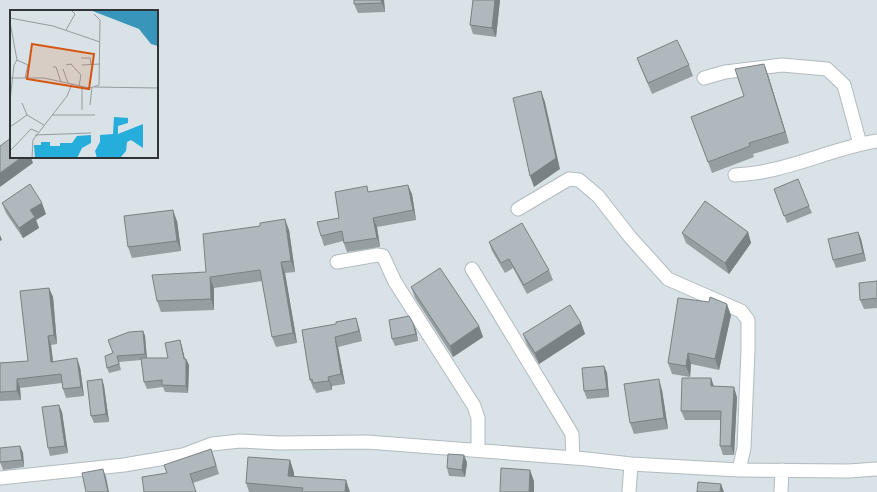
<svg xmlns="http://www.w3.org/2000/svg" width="877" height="492" viewBox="0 0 877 492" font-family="Ubuntu,sans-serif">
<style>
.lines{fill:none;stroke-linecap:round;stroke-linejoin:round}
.street-casing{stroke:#b2bbbf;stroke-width:15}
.street{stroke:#fff;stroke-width:13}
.wall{fill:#969ea2}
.shaded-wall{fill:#7a8184}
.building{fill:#afb8bc;stroke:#7a8184}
.inset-road{fill:none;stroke:#959ca0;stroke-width:1}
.view{fill:#d65510;fill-opacity:0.15;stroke:#d65510;stroke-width:2}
.inset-edge{fill:none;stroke:#303436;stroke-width:2}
</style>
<rect width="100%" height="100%" fill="#d9e2e6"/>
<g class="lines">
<g class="street-casing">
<path id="street" d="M704 78 725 72 782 65 827 69 844 85 860 144
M735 175C785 173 829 149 877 141
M518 209 569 179 579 180 598 196 630 237 668 279 741 311 748 320V350L744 448 739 470
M337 262 377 255 383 256 395 282 474 406 478 418V450
M472 269 572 434 573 458
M0 478 124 465 183 455 212 444 240 441 279 443 367 442 587 459 631 464 739 470 848 471 877 469
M629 492 631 464
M781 492 782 470"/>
</g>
<use href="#street" class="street"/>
</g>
<path class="wall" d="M354 0H384L385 12 358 13 354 4Z
M473 0H500L496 37 473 34 470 25Z
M637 58 689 65 693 76 652 94 641 68Z
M768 75 789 143 753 154 754 157 712 173 691 117 744 96Z
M774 189 809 206 812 213 787 223Z
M369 192 412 194 416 220 377 227 380 247 347 252 343 241 324 246 321 236 339 218Z
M2 203 46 214 36 220 39 228 23 238 6 213Z
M177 221 181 251 132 258 128 247Z
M289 230 295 272 285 273 297 343 276 347 272 337 262 281 214 288V310L161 312 157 301 206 272Z
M748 232 751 243 729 274 686 243 682 233Z
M858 232 861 239 866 261 836 268 833 260Z
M489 242 549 270 553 280 527 294 513 268 505 273 492 251Z
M877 281V308L864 309 860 300Z
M411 287 479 326 483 337 453 357 415 298Z
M49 288 53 297 57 344 51 345 53 361 80 367 84 396 66 398 63 389 62 383 20 388 21 400 0 401V363L28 361Z
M731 315 719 370 691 364 690 377 672 374 668 363Z
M413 323 416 330 418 341 395 346 392 339Z
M581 323 585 334 539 364 527 345 523 334Z
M359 328 362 341 338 347 345 384 332 386V390L316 393 315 389 314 390 310 380 302 330Z
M143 331 145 336 147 358H168L180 340 182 347 185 359H186L189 365 188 393 165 392 163 387 147 389 144 382 141 360 119 362 121 370 109 373 107 368 113 353Z
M604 366 607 373 609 397 587 399 584 391Z
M711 378 714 386 737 397 734 455H723L720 446V420H685L681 411Z
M102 379 104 386 109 422 94 423 91 416Z
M662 390 668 429 634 434 630 423Z
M62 412 68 453 50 456 48 448Z
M20 446 23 453 24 467 3 470 0 462Z
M464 455 467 463 465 477 449 476 447 468Z
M214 457 219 474 193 483 167 473Z
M290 460 294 473V476L350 492H249L246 483Z"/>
<path class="shaded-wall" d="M381 0H384L385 12Z
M495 0H500L496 37 492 28Z
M764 64 768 75 789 143 785 132Z
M541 91 545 102 560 169 534 187 530 176Z
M22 157H31L33 163 0 187V173Z
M408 185 412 194 416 220 413 210Z
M42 203 46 214 36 220 39 228 23 238 19 228 30 210Z
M173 210 177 221 181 251 177 241Z
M373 218 377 227 380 247 377 238Z
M285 219 289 230 295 272 291 261Z
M748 232 751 243 729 274 725 263Z
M858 232 861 239 866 261 863 253Z
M0 235 2 240 0 241Z
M281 262 285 273 297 343 293 333Z
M210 277 214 288V310L211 299Z
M49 288 53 297 57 344 54 335Z
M727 304 731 315 719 370 715 359Z
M356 318 359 328 362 341 359 331Z
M413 323 416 330 418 341 416 334Z
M581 323 585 334 539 364 535 353Z
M479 326 483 337 453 357 450 346Z
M143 331 145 336 147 360 145 354Z
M48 336 51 345 54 371 51 362Z
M335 337 338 347 345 384 341 374Z
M180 340 182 347 186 365 184 359Z
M688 353 691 364 690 377 686 366Z
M77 358 80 367 84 396 81 387Z
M186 359 189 365 188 393 186 386Z
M604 366 607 373 609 397 607 389Z
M328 377 332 386V390L329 381Z
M711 378 714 388 711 386Z
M17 379 20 388 21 400 17 391Z
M102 379 104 386 109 422 106 414Z
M659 379 662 390 668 429 664 418Z
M734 387 737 397 734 455 731 446Z
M59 405 62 412 68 453 65 446Z
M20 446 23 453 24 467 22 460Z
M464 455 467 463 465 477 462 470Z
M290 460 294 473 293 487 288 476Z
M103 469 106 477 109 492H108Z
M530 470 534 481V492H529Z
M346 480 350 492H345Z
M721 484 724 492H720Z"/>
<path class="building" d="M354 0H381L382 3 354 4Z
M473 0H495L492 28 470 25Z
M677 40 689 65 648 83 637 58Z
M764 64 785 132 749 143 750 146 708 162 691 117 744 96 735 69Z
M541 91 556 158 530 176 513 98Z
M11 138V157H22L0 173V146Z
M798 179 809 206 784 216 774 189Z
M30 184 42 203 30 210 35 217 19 228 2 203Z
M408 185 413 210 373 218 377 238 344 243 342 231 321 236 317 222 339 218 335 192 367 186 368 192Z
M705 201 748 232 725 263 682 233Z
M173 210 177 241 128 247 124 216Z
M285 219 291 261 281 262 293 333 272 337 260 270 210 277 211 299 157 301 152 275 206 272 203 234 260 226V223Z
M522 223 549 270 524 285 509 259 501 263 489 242Z
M858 232 863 253 833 260 828 239Z
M440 268 479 326 450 346 411 287Z
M877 281V298L860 300 859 283Z
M49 288 54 335 48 336 51 362 77 358 81 387 63 389 61 374 17 379V391L0 392V363L28 361 20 291Z
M710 297 727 304 715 359 688 353 686 366 668 363 678 298 709 302Z
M570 305 581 323 535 353 523 334Z
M409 316 413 323 416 334 392 339 389 320Z
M356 318 359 331 335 337 341 374 328 377 329 381 313 383 312 379 310 380 302 330 336 324V322Z
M143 331 145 354 117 356 119 364 107 368 105 356 113 353 108 340 129 332Z
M180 340 184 359H186V386L162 385V380L144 382 141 358H168L165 343Z
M604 366 607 389 584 391 582 368Z
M682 378H711V386L734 387 731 446H720L721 411H681Z
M102 379 106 414 91 416 87 381Z
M659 379 664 418 630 423 624 384Z
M59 405 65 446 48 448 42 407Z
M20 446 22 460 0 462V448Z
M211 449 216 466 190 474 196 492H144L142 477 167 473 164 465Z
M448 454 464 455 462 470 447 468Z
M248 457 290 460 288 476 346 480 345 492H302L303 488 246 483Z
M501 468 530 470 529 492H500Z
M103 469 108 492H86L82 473Z
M698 482 721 484 720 492H697Z"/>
<g transform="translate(10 10)">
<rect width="148" height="148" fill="#d9e2e6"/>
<path d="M104 107 118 108V113L108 116V124L133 114V138L121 130 117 132 116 141 110 148H87L85 141 90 132V125L103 124ZM81 125V133L72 138 67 148H25L24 135H31V132H40V136H50V133H62L67 126Z" fill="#25addc"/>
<path d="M80 0H148V36L141 34 129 19Z" fill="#3896bb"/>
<path class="inset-road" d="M0 8 43 16 90 32M0 12 7 50 4 55 0 91M56 20 65 4 61 0M71 48H80L81 54M7 50 18 55 15 68M56 55 61 54 71 65 69 76M72 55 90 54M43 57H46L51 72M53 59 58 73M0 68H34L80 78 89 75 90 10 84 4M84 77 148 78M12 93 17 105 34 115M80 95 82 77M72 100V76M42 105H85M0 117 17 105M25 125 81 123M1 140 21 119 28 122M22 148 23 130 57 86 62 74"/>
<path class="view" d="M22 34 84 44 79 79 17 69Z"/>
<rect width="148" height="148" class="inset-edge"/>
</g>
</svg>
